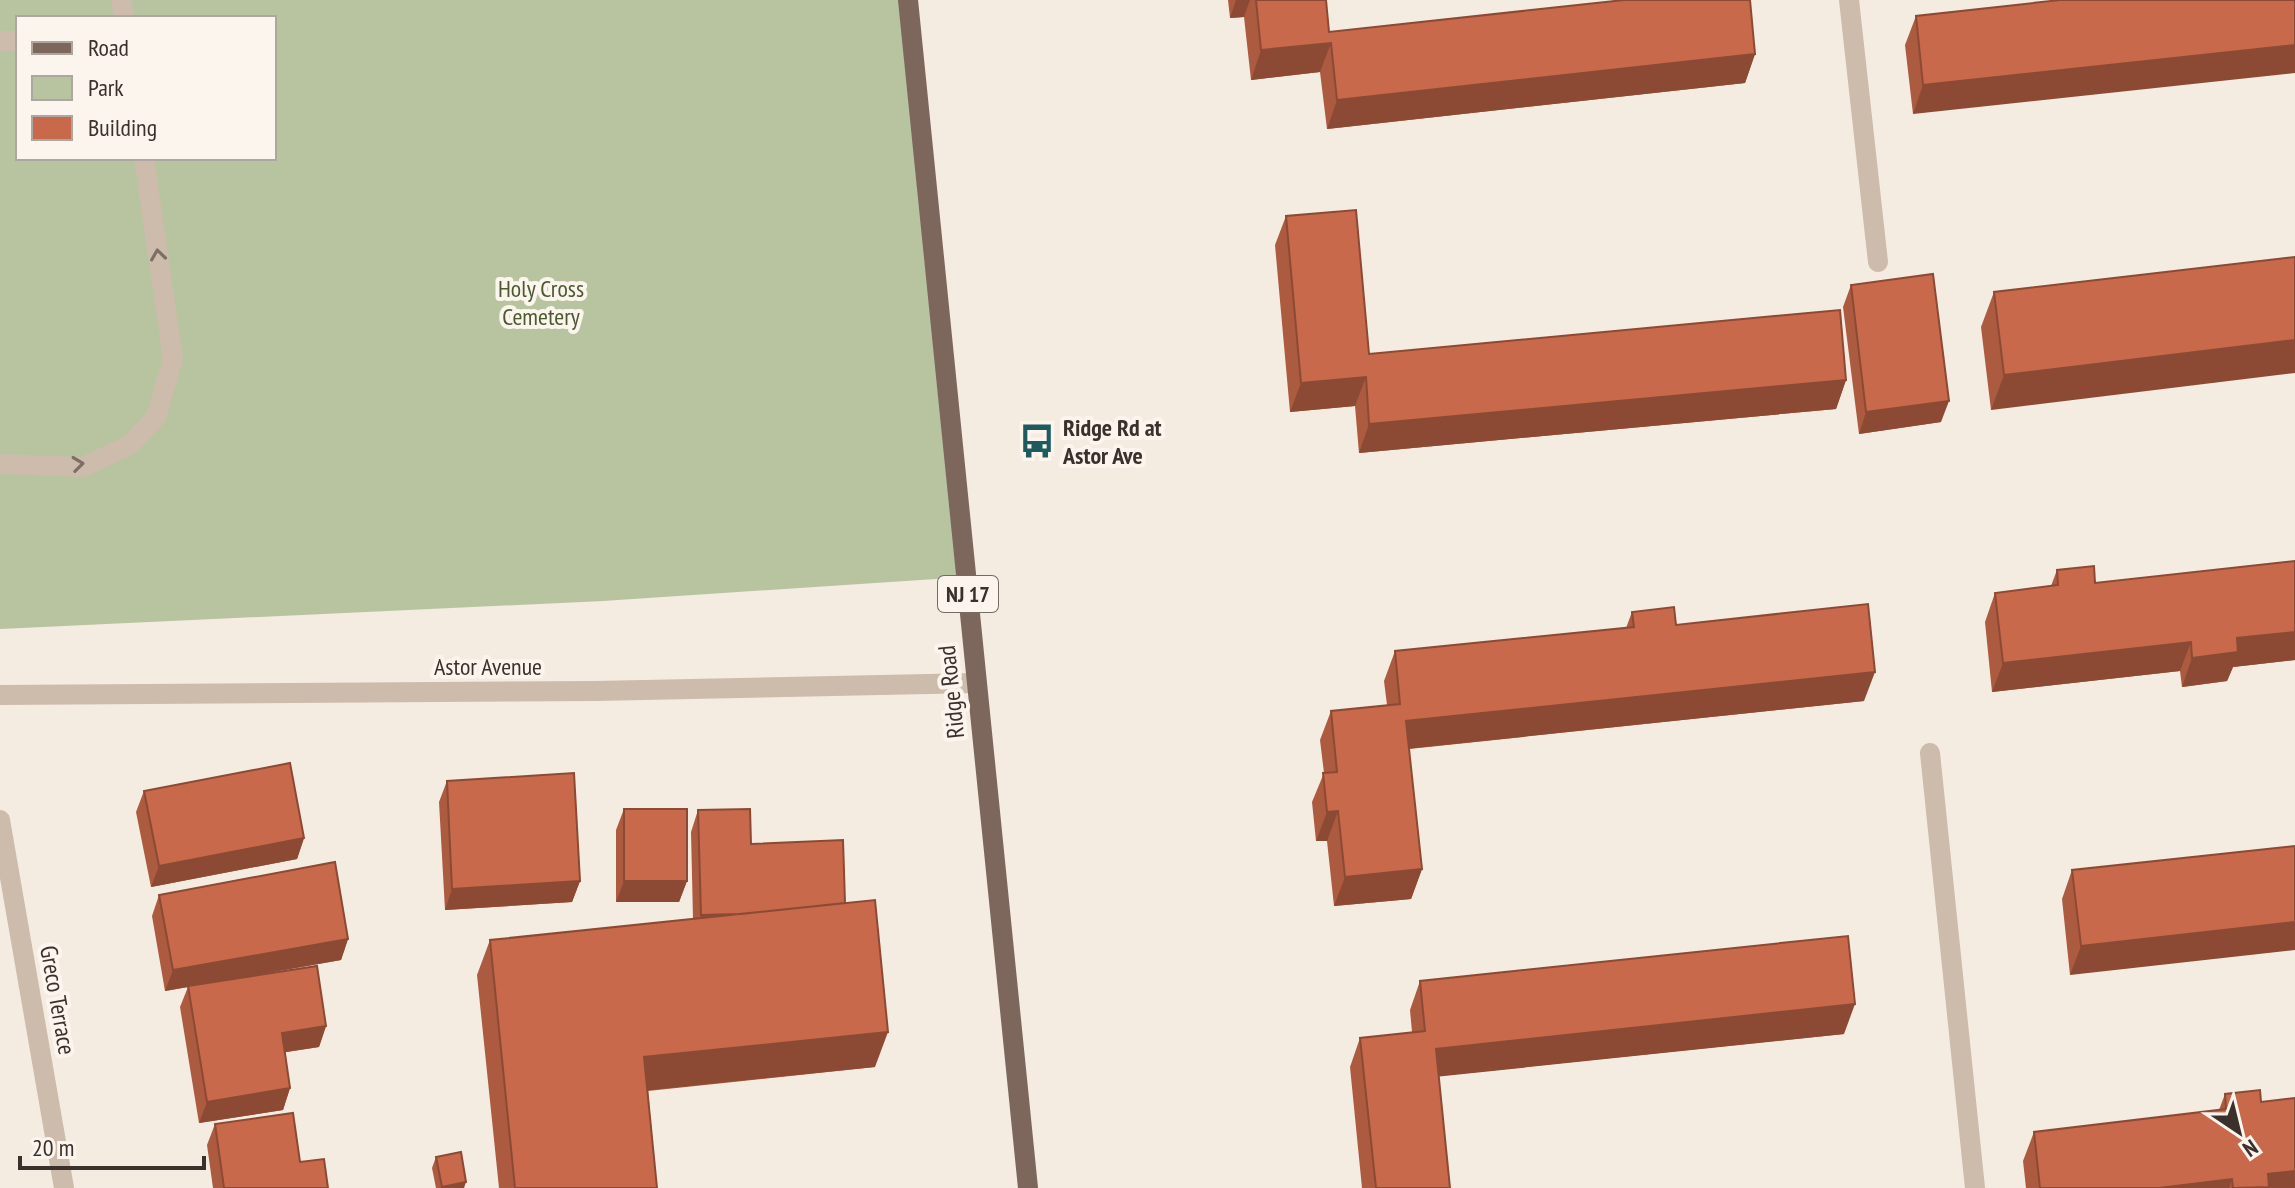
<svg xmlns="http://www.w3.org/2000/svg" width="2295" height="1188" viewBox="0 0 2295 1188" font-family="'PT Sans Narrow',sans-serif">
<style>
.green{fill:#b8c4a0;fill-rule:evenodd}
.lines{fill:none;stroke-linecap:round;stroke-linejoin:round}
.minor{stroke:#cdbbac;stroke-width:20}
.major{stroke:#7d675c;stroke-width:20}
.wall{fill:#ac5a40}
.shaded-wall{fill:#8c4a34}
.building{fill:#c8694b;stroke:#8c4a34;stroke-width:2}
.oneway{stroke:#7d6f65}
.labels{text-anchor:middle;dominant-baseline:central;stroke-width:8;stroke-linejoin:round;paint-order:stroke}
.shield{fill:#fbf5ee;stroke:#756b66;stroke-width:2}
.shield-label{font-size:22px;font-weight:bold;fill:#3b302b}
.park-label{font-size:24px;fill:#4a5a2e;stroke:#fbf5ee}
.poi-label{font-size:24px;font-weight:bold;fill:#3b302b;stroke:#fbf5ee;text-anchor:start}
.street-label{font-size:24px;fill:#3b302b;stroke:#fbf5ee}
</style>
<rect width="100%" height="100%" fill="#f4ebe1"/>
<path class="green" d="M0 0H908L966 577 603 601 0 629ZM18 18H274V158H18Z"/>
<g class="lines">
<path class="minor" d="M121 0 124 18
M1849 0 1878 262
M0 41H18
M0 464 83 467 130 445 156 417 173 359 144 158
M0 695 595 691 976 683
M1930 753 1975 1188
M0 820 64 1188"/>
<path class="major" d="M908 0 1028 1188"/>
</g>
<path class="wall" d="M1228 0H1326L1329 32 1755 54 1745 83 1327 129 1320 72 1251 80 1244 17 1230 18Z
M2060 0 1913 114 1905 45 1916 16Z
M1286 216 1369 354 1846 380 1836 409 1359 453 1355 406 1290 412 1275 245Z
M2295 257 1991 410 1981 327 1994 292Z
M1851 285 1941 422 1859 434 1843 307Z
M2295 561V660L2233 667 2227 681 2182 687 2180 671 1992 692 1985 622 1995 593 2051 586 2057 570 2095 583Z
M1632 612 1676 625 1864 701 1409 749 1422 869 1411 899 1334 906 1327 841H1316L1312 802 1324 773 1320 740 1331 711 1387 705 1384 681 1395 651 1626 628Z
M447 781 580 881 572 902 445 910 439 802Z
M144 791 304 838 297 859 151 887 136 812Z
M624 809 687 881 679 902H616V830Z
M698 810 845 903 875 1067 648 1091 657 1188H499L477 975 490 940 693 919 691 832Z
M2295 846 2070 975 2062 899 2072 870Z
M159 895 348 939 341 960 245 977 326 1026 319 1047 285 1052 290 1088 283 1110 199 1123 180 1007 188 987 165 991 152 916Z
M1420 981 1844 1034 1438 1076 1450 1188H1362L1350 1067 1360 1038 1412 1032 1410 1010Z
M2225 1094 2261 1102 2295 1188H2026L2023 1161 2034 1132 2219 1110Z
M215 1124 328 1188H213L207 1145Z
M436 1157 464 1188H436L432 1168Z"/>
<path class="shaded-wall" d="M1236 0H1250L1244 17 1230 18Z
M1331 43 1320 72 1251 80 1261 50Z
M2295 45V73L1913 114 1923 85Z
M1755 54 1745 83 1327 129 1337 100Z
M2295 340V373L1991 410 2004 375Z
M1366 377 1355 406 1290 412 1301 383Z
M1846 380 1836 409 1359 453 1369 424Z
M1949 401 1941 422 1859 434 1866 412Z
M2295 632V660L2233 667 2227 681 2182 687 2192 658 2237 638Z
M2191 642 2180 671 1992 692 2003 663Z
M1875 672 1864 701 1396 750 1406 721Z
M1338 811 1327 841H1316L1327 812Z
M304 838 297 859 151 887 159 866Z
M1422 869 1411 899 1334 906 1345 877Z
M580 881 572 902 445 910 452 889Z
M624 881H687L679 902H616Z
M846 910 693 936 701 915Z
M2295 922V950L2070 975 2081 946Z
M348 939 341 960 165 991 173 970Z
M1855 1004 1844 1034 1425 1078 1436 1049Z
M326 1026 319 1047 274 1054 282 1033Z
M888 1032 875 1067 631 1092 644 1057Z
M290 1088 283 1110 199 1123 207 1102Z
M2295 1171V1188H2258L2268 1174Z
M2232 1179 2229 1188H2159Z
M466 1182 464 1188H441L442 1187Z"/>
<path class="building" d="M1256 0H1326L1329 32 1624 0H1750L1755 54 1337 100 1331 43 1261 50Z
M2060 0H2295V45L1923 85 1916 16Z
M1356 210 1369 354 1840 310 1846 380 1369 424 1366 377 1301 383 1286 216Z
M2295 257V340L2004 375 1994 292Z
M1933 274 1949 401 1866 412 1851 285Z
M2295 561V632L2237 638 2238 652 2192 658 2191 642 2003 663 1995 593 2058 585 2057 570 2094 566 2095 583Z
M1868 604 1875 672 1406 721 1422 869 1345 877 1338 811 1327 812 1323 773 1337 772 1331 711 1400 704 1395 651 1634 627 1632 612 1674 607 1676 625Z
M290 763 304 838 159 866 144 791Z
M574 773 580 881 452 889 447 781Z
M624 809H687V881H624Z
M750 809 751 844 843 840 845 903 741 914 701 915 698 810Z
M2295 846V922L2081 946 2072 870Z
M335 862 348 939 173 970 159 895Z
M875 900 888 1032 644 1057 657 1188H515L490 940Z
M1848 936 1855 1004 1436 1049 1450 1188H1376L1360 1038 1425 1031 1420 981Z
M317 966 326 1026 282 1033 290 1088 207 1102 188 986Z
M2260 1090 2261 1102 2295 1098V1171L2268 1174 2269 1187 2233 1188 2232 1179 2159 1188H2040L2034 1132 2226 1109 2225 1094Z
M293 1113 300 1162 324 1159 328 1188H224L215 1124Z
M461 1152 466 1182 442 1187 436 1157Z"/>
<defs><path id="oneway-chevron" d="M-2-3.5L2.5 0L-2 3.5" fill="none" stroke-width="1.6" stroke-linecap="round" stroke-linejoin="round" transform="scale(2)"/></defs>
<g class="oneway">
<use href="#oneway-chevron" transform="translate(158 255) rotate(-98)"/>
<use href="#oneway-chevron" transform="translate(78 464) rotate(-7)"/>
</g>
<defs>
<g id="bus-bare" transform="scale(2.76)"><path d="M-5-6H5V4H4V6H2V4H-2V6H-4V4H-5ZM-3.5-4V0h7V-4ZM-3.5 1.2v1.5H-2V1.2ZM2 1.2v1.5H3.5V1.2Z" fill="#1f5a5e" stroke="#fbf5ee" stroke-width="2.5" paint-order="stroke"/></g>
</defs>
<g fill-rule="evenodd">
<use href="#bus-bare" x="1037" y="441"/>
</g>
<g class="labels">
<rect class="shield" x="938" y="576" width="60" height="36" rx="6"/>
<g class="shield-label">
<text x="968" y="594">NJ 17</text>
</g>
<g class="park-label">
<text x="541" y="288">Holy Cross<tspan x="541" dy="28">Cemetery</tspan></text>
</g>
<g class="poi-label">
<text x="1063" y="427">Ridge Rd at<tspan x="1063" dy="28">Astor Ave</tspan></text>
</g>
<g class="street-label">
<text x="488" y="666">Astor Avenue</text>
<text transform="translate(951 692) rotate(-96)">Ridge Road</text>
<text transform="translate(58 1000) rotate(80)">Greco Terrace</text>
</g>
</g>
<rect x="16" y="16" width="260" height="144" fill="#fbf5ee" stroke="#aea6a0" stroke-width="2"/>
<rect x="32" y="42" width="40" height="12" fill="#7d675c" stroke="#aea6a0" stroke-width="2"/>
<text x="88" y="56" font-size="24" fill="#3b302b">Road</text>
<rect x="32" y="76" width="40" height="24" fill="#b8c4a0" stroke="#aea6a0" stroke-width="2"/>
<text x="88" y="96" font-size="24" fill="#3b302b">Park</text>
<rect x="32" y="116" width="40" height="24" fill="#c8694b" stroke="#aea6a0" stroke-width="2"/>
<text x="88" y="136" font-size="24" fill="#3b302b">Building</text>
<g transform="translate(2239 1132) rotate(145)" stroke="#fbf5ee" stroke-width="6" paint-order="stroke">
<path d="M0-6L14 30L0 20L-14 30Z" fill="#3b302b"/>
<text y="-12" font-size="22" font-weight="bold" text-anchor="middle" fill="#3b302b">N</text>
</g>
<path d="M20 1156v12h184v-12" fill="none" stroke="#3b302b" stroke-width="4"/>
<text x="32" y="1156" font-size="24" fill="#3b302b" stroke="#fbf5ee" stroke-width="6" paint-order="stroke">20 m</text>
</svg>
